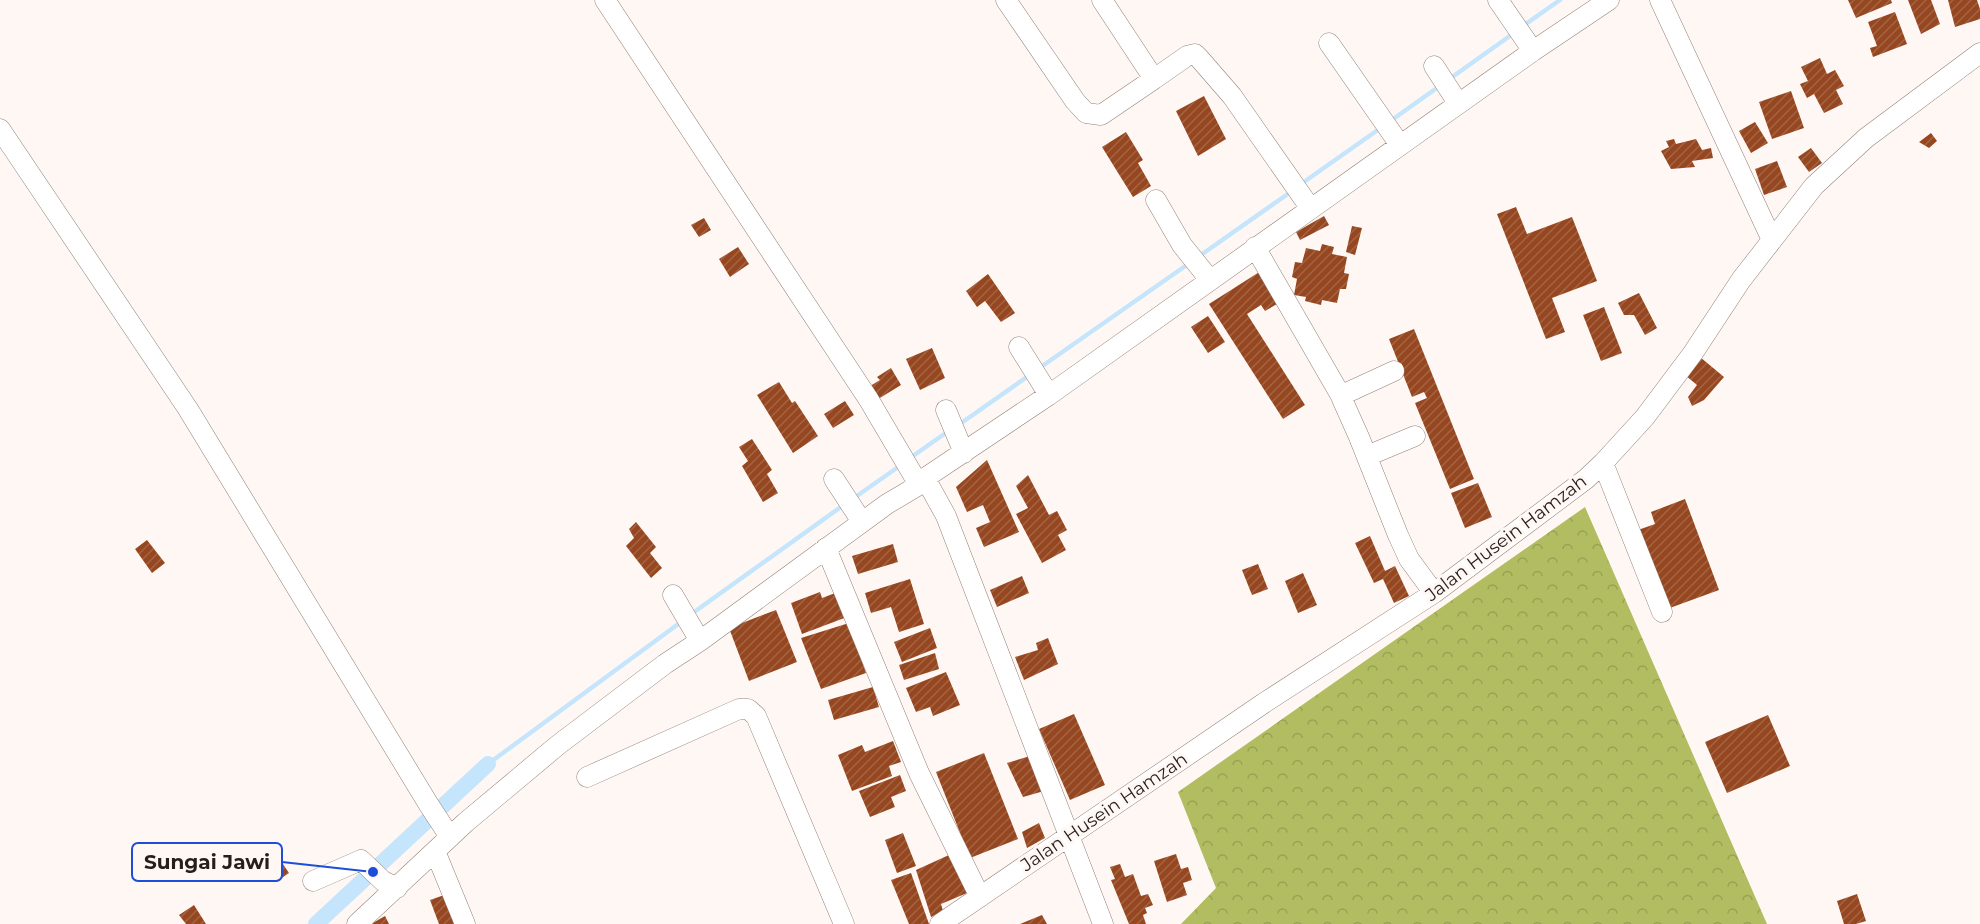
<svg xmlns="http://www.w3.org/2000/svg" width="1980" height="924" viewBox="0 0 1980 924" font-family="Montserrat,sans-serif">
<style>
.forest{fill:url(#forest-crowns)}
.lines{fill:none;stroke-linecap:round;stroke-linejoin:round}
.stream{stroke:#c5e5fd;stroke-width:4.5}
.canal{stroke:#c5e5fd;stroke-width:16}
.building{fill:url(#building-hatch)}
.minor-casing{stroke:#938179;stroke-width:21}
.minor{stroke:#fff;stroke-width:20}
.labels{text-anchor:middle;dominant-baseline:central;stroke-width:6;stroke-linejoin:round;paint-order:stroke}
.street-label{font-size:18px;fill:#251e1b;stroke:#fff7f3}
.leader{fill:none;stroke:#1d4ed8;stroke-width:2}
.callout-dot{fill:#1d4ed8;stroke:#fff7f3;stroke-width:2}
.callout{fill:#fff7f3;stroke:#1d4ed8;stroke-width:2}
.callout-label{font-size:20px;text-anchor:middle;font-weight:bold;fill:#251e1b}
</style>
<defs>
<pattern id="forest-crowns" width="20" height="18" patternUnits="userSpaceOnUse" patternTransform="scale(1.5)"><rect width="20" height="18" fill="#b1bd60"/><path d="M2 6a3 3 0 1 1 6 0M12 15a3 3 0 1 1 6 0" fill="none" stroke="#98a253"/></pattern>
<pattern id="building-hatch" width="6" height="6" patternUnits="userSpaceOnUse" patternTransform="scale(1.5)"><rect width="6" height="6" fill="#97471f"/><path d="M-1 1l2-2M0 6l6-6M5 7l2-2" fill="none" stroke="#a16446"/></pattern>
</defs>
<rect width="100%" height="100%" fill="#fff7f3"/>
<path class="forest" d="M1585 507 1767 924H1181L1216 888 1178 792Z"/>
<g class="lines">
<path class="stream" d="M1523 26 1560 0
M1448 80 1514 33
M1389 122 1441 85
M1301 184 1382 127
M1198 257 1292 191
M1038 369 1191 262
M957 426 1031 374
M910 458 950 430
M854 498 901 465
M690 615 845 504
M488 764 681 622"/>
<path class="canal" d="M316 924 488 764"/>
</g>
<path class="building" d="M1848 0H1891L1892 3 1856 18Z
M1908 0H1931L1940 24 1921 34Z
M1948 0H1977L1980 9V19L1955 27Z
M1895 12 1907 44 1873 57 1870 48 1877 46 1868 22Z
M1820 58 1827 74 1835 70 1844 86 1836 90 1843 104 1824 113 1814 94 1807 98 1800 84 1808 81 1801 67Z
M1791 91 1804 128 1772 139 1759 102Z
M1204 96 1226 139 1198 156 1176 111Z
M1755 122 1768 143 1751 153 1739 131Z
M1126 132 1143 160 1138 163 1151 186 1133 197 1102 147Z
M1931 133 1937 141 1929 148 1919 142Z
M1674 139 1676 144 1696 139 1702 150 1711 148 1713 158 1692 161 1695 167 1671 169 1661 151 1669 147 1666 141Z
M1811 148 1822 163 1809 172 1798 157Z
M1777 161 1787 187 1764 195 1755 169Z
M1516 207 1527 234 1572 217 1597 281 1552 298 1565 332 1546 339 1497 214Z
M1324 216 1329 225 1300 240 1296 232Z
M704 218 711 230 699 237 691 225Z
M1352 226 1362 228 1355 255 1346 252Z
M1322 244 1334 247 1332 254 1347 257 1344 273 1349 274 1346 289H1340L1337 303 1322 300 1321 305 1305 301 1306 297 1294 295 1297 279 1292 277 1295 262 1302 263 1306 248 1320 251Z
M738 247 749 264 730 277 719 259Z
M1264 269 1284 300 1265 311 1261 305 1247 314 1305 405 1283 419 1209 304Z
M988 274 1015 313 1001 322 985 301 977 307 966 291Z
M1639 293 1657 328 1645 335 1634 315H1624L1618 303Z
M1604 307 1622 353 1601 361 1583 315Z
M1208 316 1225 342 1208 353 1191 327Z
M1414 329 1474 479 1450 489 1415 403 1427 398 1424 392 1412 397 1389 339Z
M932 348 945 378 920 390 906 359Z
M1700 357 1724 377 1704 400 1692 406 1688 397 1697 385 1685 375Z
M891 368 901 385 875 401 867 388 880 380 877 377Z
M779 382 792 403 795 401 818 436 793 453 757 395Z
M845 401 854 415 833 428 824 414Z
M752 439 772 470 767 474 778 493 763 502 742 466 748 461 739 447Z
M987 460 1019 532 984 547 976 528 990 522 983 505 967 512 956 487Z
M1028 475 1049 515 1057 511 1067 530 1058 535 1066 550 1042 563 1016 514 1028 508 1016 486Z
M1478 483 1492 517 1465 528 1451 493Z
M1685 499 1719 590 1667 609 1638 530 1655 524 1651 512Z
M636 522 656 547 650 553 662 568 651 578 626 546 634 538 629 529Z
M1370 536 1385 571 1395 566 1409 596 1394 603 1383 579 1374 583 1355 543Z
M147 540 165 563 152 573 135 549Z
M893 544 898 562 858 574 852 556Z
M1258 564 1268 589 1252 595 1242 570Z
M1303 573 1317 605 1298 613 1285 581Z
M1022 576 1029 593 997 607 990 590Z
M910 579 924 624 899 632 891 607 871 613 865 593Z
M820 592 822 598 838 592 847 617 802 634 791 603Z
M776 610 797 662 749 681 729 628Z
M849 623 866 673 821 689 801 638Z
M930 628 937 648 902 662 894 642Z
M1048 638 1058 664 1024 680 1015 657 1038 650 1036 643Z
M935 653 939 669 904 680 899 665Z
M946 672 960 705 933 716 930 707 916 712 906 688Z
M873 687 879 707 834 720 828 700Z
M1074 714 1105 785 1070 800 1039 729Z
M1768 715 1790 766 1727 793 1705 742Z
M893 741 901 762 889 766 892 776 852 791 838 755 862 745 865 752Z
M984 753 1018 839 970 858 936 772Z
M1030 756 1044 791 1023 797 1007 763Z
M900 775 906 791 891 797 895 807 870 817 859 791Z
M1039 823 1045 838 1027 848 1022 832Z
M903 833 916 866 897 873 885 840Z
M270 845 289 873 276 882 258 852Z
M1176 854 1181 869 1188 867 1192 880 1183 883 1187 895 1167 902 1154 861Z
M949 855 967 893 941 904 943 911 931 917 916 870Z
M1120 864 1125 877 1133 874 1141 896 1148 894 1153 905 1145 908 1147 913 1143 915 1146 924H1129L1111 880 1115 879 1110 867Z
M911 873 929 924H909L891 880Z
M450 893 462 924H439L430 900Z
M1857 894 1866 921 1856 924H1844L1837 901Z
M194 905 206 924H186L179 915Z
M1042 915 1047 924H1020Z
M385 916 389 924H371Z"/>
<g class="lines">
<g class="minor-casing">
<path id="minor" d="M605 0 869 400 919 485
M1006 0 1075 101 1086 113 1101 115 1154 79
M1102 0 1154 79 1187 56 1195 54 1199 58 1232 96 1311 209
M1498 0 1533 51
M1660 0 1772 240
M1329 43 1400 145
M1434 66 1458 103
M0 129 188 409 429 805 450 837
M1156 200 1182 245 1210 280
M1255 247 1341 396
M1019 347 1049 395
M1394 371 1342 395V399L1359 437 1398 535 1409 559 1434 593
M946 410 964 453
M1367 456 1415 436
M1603 463 1662 612
M925 478 946 516 1103 924
M834 479 862 522
M826 548 919 773 980 897
M673 595 700 641
M587 777 739 709H748L756 716 844 924
M435 851 465 924
M313 881 361 860 383 881 397 888
M357 924 466 822 558 745 665 664 700 641 887 504 919 485 925 478 1049 395 1533 51 1609 0
M940 924 1264 703 1434 593 1586 479 1603 463 1645 417 1693 353 1741 280 1814 186 1866 138 1980 53"/>
</g>
<use href="#minor" class="minor"/>
</g>
<g class="labels">
<g class="street-label">
<text transform="translate(1506 538) rotate(-37)">Jalan Husein Hamzah</text>
<text transform="translate(1104 812) rotate(-34)">Jalan Husein Hamzah</text>
</g>
</g>
<path class="leader" d="M373 872L282 862"/>
<circle class="callout-dot" cx="373" cy="872" r="6"/>
<rect class="callout" x="132" y="843" width="150" height="38" rx="6"/>
<g class="callout-label">
<text x="207" y="869">Sungai Jawi</text>
</g>
</svg>
